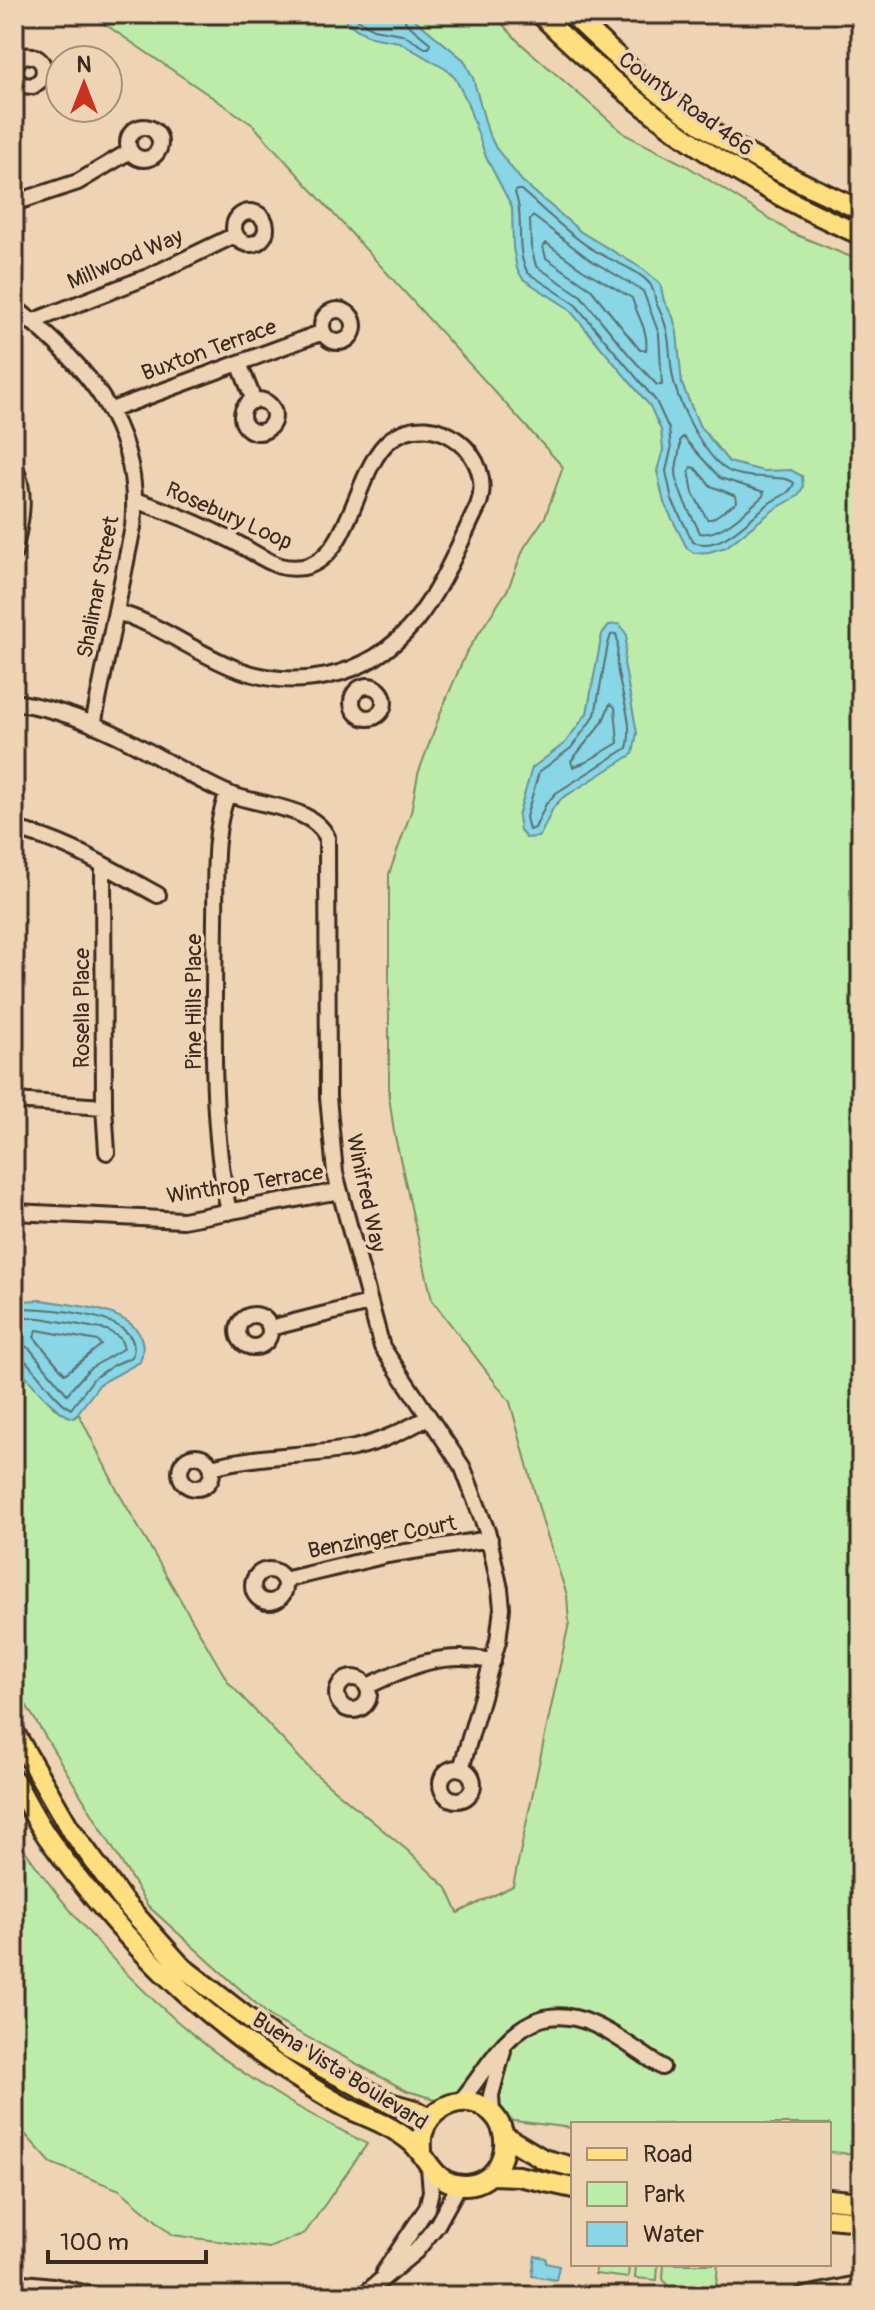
<svg xmlns="http://www.w3.org/2000/svg" width="875" height="2310" viewBox="0 0 875 2310" font-family="Pangolin,sans-serif">
<style>
.green{fill:#bdecaa;stroke:#7c8b64;stroke-width:2}
.water{fill:#88d6e6;stroke:#699196;stroke-width:2}
.lines{fill:none;stroke-linecap:round;stroke-linejoin:round}
.shore{stroke:#5a6f6e;stroke-width:2}
.minor-casing{stroke:#3b2a1e;stroke-width:20}
.major-casing{stroke:#3b2a1e;stroke-width:24}
.minor{stroke:#eed4b5;stroke-width:14}
.major{stroke:#fedf80;stroke-width:18}
.labels{text-anchor:middle;dominant-baseline:central;stroke-width:7;stroke-linejoin:round;paint-order:stroke}
.street-label{font-size:22px;fill:#3b2a1e;stroke:#eed4b5}
</style>
<rect width="100%" height="100%" fill="#eed4b5"/>
<filter id="ink" filterUnits="userSpaceOnUse"><feTurbulence type="fractalNoise" baseFrequency=".0125" numOctaves="2"/><feDisplacementMap in="SourceGraphic" scale="16" xChannelSelector="R" yChannelSelector="G"/><feConvolveMatrix kernelMatrix="1 2 1 2 8 2 1 2 1" color-interpolation-filters="sRGB"/></filter>
<g filter="url(#ink)">
<path class="green" d="M90 14H493L519 42 626 135 687 166 792 233 861 261V2154L829 2152V2124H573V2128L514 2121 407 2091 272 2018 148 1906 14 1685V1356L54 1408 74 1418 79 1414 117 1490 228 1682 312 1771 407 1850 447 1888 458 1913 513 1886 569 1623 567 1595 543 1523 510 1402 432 1300 394 1132 389 1096V874L411 812 418 774 442 709 466 653 508 589 524 548 545 517 563 467 253 125Z
M14 1835C85 1939 176 2035 286 2100 312 2116 340 2129 367 2144L305 2233 269 2248 173 2235 120 2190 51 2163 14 2122Z
M597 2264H629L628 2278 595 2274Z
M636 2264H658L657 2280 635 2278Z
M664 2264H718L716 2286 708 2292 669 2288 663 2279Z"/>
<path class="water" d="M338 14H408L464 60 473 78 488 132 496 148 522 181 581 232 643 269 660 283 664 301 673 317 677 332 682 384 699 425 729 462 763 471 791 470 802 476 803 487 798 496 775 509 726 547 709 552 694 553 687 548 664 503 657 471 663 450 661 430 650 406 568 308 523 279 517 269 513 248 512 207 486 157 466 99 455 78 447 70 399 42 371 37 356 29Z
M619 624 627 635 624 663 637 733 633 754 561 799 553 808 541 834 538 837 526 838 520 830 518 816 532 768 565 743 587 713 602 634 609 625Z
M42 1300C75 1306 159 1309 140 1362L100 1384 74 1418C57 1416 16 1370 14 1353 12 1336 14 1318 14 1301Z
M535 2256 546 2258V2263L559 2266 556 2280 532 2276Z"/>
<g class="lines">
<path class="shore" d="M350 14 373 29 402 34 425 48H429L430 43 406 23 403 14
M517 190H521C544 210 567 233 592 249 610 261 636 268 650 284 655 291 654 300 658 307 671 333 668 345 672 372 676 400 701 451 724 468 742 482 783 473 794 483 791 494 780 496 771 502 750 517 722 553 693 542L672 500 666 471 671 450 669 429 656 401 574 303 528 273C514 250 525 218 515 193Z
M533 216 589 259 643 291 659 334 662 385H657L630 356 581 296 536 266 531 247 530 220Z
M546 243 582 269 632 298C637 316 649 331 646 350H640L590 288 546 258 543 247Z
M683 437 720 478 764 492 763 496C748 509 721 537 700 533 691 513 678 495 676 472 676 462 681 451 680 440Z
M691 467 695 468 711 486 736 496 737 502 712 519H707L693 493 689 471Z
M616 634C620 643 616 655 617 665 619 692 635 721 627 748L556 793 546 804 535 828 529 830 526 817 539 772 571 748 595 715 608 644 611 635Z
M610 704 615 707 618 743 586 762 573 767 571 761 602 723Z
M14 1308C41 1308 149 1312 132 1357L114 1365 94 1378 71 1409C51 1398 29 1356 14 1354
M14 1318H41L107 1330 120 1338 124 1348 89 1369 67 1394 30 1349 22 1344 14 1343
M37 1330 98 1341 101 1345 65 1374 34 1337Z"/>
<g class="minor-casing">
<path id="minor" d="M14 66 22 56C38 53 48 64 42 79L33 86 22 85 14 75
M128 143a16 16 0 1 1 32 0a16 16 0 1 1-32 0Z
M14 203 78 182 130 151
M234 228a16 16 0 1 1 32 0a16 16 0 1 1-32 0Z
M14 307C87 364 143 429 133 527L93 725
M322 326a16 16 0 1 1 32 0a16 16 0 1 1-32 0Z
M31 322 150 276 235 235
M239 363 254 401
M242 416a16 16 0 1 1 32 0a16 16 0 1 1-32 0Z
M111 410 323 332
M14 465C28 495 20 523 14 553
M116 612C160 624 195 653 237 669 266 680 298 682 327 676 417 657 442 579 478 506 497 456 436 406 391 439 355 467 352 557 304 567 296 568 287 568 280 566 263 560 247 548 231 540 200 524 168 511 135 500
M352 702a16 16 0 1 1 32 0a16 16 0 1 1-32 0Z
M14 702C54 708 95 723 131 742 163 759 195 779 229 794 260 806 312 806 327 837L328 1097 335 1173 382 1347 463 1468 488 1534 500 1589 502 1608 498 1641 461 1769
M228 793C212 832 216 878 215 920 214 1011 209 1123 229 1212
M14 829C66 840 112 870 158 895
M103 865 104 1107 107 1152
M14 1101 104 1107
M14 1212 183 1220 339 1191
M238 1331a16 16 0 1 1 32 0a16 16 0 1 1-32 0Z
M270 1328 369 1303
M180 1472a16 16 0 1 1 32 0a16 16 0 1 1-32 0Z
M212 1467C259 1454 306 1457 354 1448 381 1442 405 1430 429 1417
M253 1586a16 16 0 1 1 32 0a16 16 0 1 1-32 0Z
M284 1580 387 1555 490 1539
M337 1694a16 16 0 1 1 32 0a16 16 0 1 1-32 0Z
M368 1686C413 1664 441 1652 493 1661
M441 1784a16 16 0 1 1 32 0a16 16 0 1 1-32 0Z
M460 2102C476 2083 488 2062 505 2043 559 1985 611 2034 662 2067
M492 2113 491 2095 503 2051
M384 2272 427 2208 431 2191 429 2168
M14 2282 53 2286 97 2296
M362 2296 416 2251 437 2225 459 2185
M801 2296 861 2283"/>
</g>
<g class="major-casing">
<path id="major" d="M540 14C640 112 732 179 861 235
M572 14C613 54 656 93 703 126 752 160 807 186 861 210
M14 1732 69 1827 124 1902 181 1966 288 2049 390 2103 415 2110 430 2118
M14 1780C26 1800 37 1823 51 1842 117 1934 198 2015 294 2076 314 2089 334 2102 356 2112 375 2120 394 2128 410 2141 427 2155 431 2179 456 2184 503 2194 524 2126 480 2105 457 2095 429 2110 423 2133 421 2139 422 2146 422 2152
M505 2136 543 2159 573 2167
M491 2175 518 2176 573 2188
M829 2199 861 2202
M829 2218 861 2221"/>
</g>
<use href="#minor" class="minor"/>
<use href="#major" class="major"/>
</g>
</g>
<g class="labels">
<g class="street-label">
<text transform="translate(686 104) rotate(36)">County Road 466</text>
<text transform="translate(125 259) rotate(-23)">Millwood Way</text>
<text transform="translate(209 350) rotate(-20)">Buxton Terrace</text>
<text transform="translate(229 516) rotate(24)">Rosebury Loop</text>
<text transform="translate(98 587) rotate(-79)">Shalimar Street</text>
<text transform="translate(194 1002) rotate(-90)">Pine Hills Place</text>
<text transform="translate(82 1008) rotate(-90)">Rosella Place</text>
<text transform="translate(245 1184) rotate(-9)">Winthrop Terrace</text>
<text transform="translate(366 1193) rotate(78)">Winifred Way</text>
<text transform="translate(382 1537) rotate(-11)">Benzinger Court</text>
<text transform="translate(340 2071) rotate(32)">Buena Vista Boulevard</text>
</g>
</g>
<rect width="875" height="2310" fill="none" stroke="#eed4b5" stroke-width="48"/>
<rect x="24" y="24" width="827" height="2262" fill="none" stroke="#3b2a1e" stroke-width="3" filter="url(#ink)"/>
<rect x="571" y="2122" width="260" height="144" fill="#eed4b5" stroke="#a69079" stroke-width="2"/>
<rect x="587" y="2148" width="40" height="12" fill="#fedf80" stroke="#a69079" stroke-width="2"/>
<text x="643" y="2162" font-size="24" fill="#3b2a1e">Road</text>
<rect x="587" y="2182" width="40" height="24" fill="#bdecaa" stroke="#a69079" stroke-width="2"/>
<text x="643" y="2202" font-size="24" fill="#3b2a1e">Park</text>
<rect x="587" y="2222" width="40" height="24" fill="#88d6e6" stroke="#a69079" stroke-width="2"/>
<text x="643" y="2242" font-size="24" fill="#3b2a1e">Water</text>
<g transform="translate(84 84)"><circle r="38" fill="#eed4b5" stroke="#a69079" stroke-width="2"/>
<path d="M0-6L14 30L0 20L-14 30Z" fill="#c8321e"/>
<text y="-12" font-size="22" font-weight="bold" text-anchor="middle" fill="#3b2a1e">N</text>
</g>
<path d="M48 2250v12h158v-12" fill="none" stroke="#3b2a1e" stroke-width="4"/>
<text x="60" y="2250" font-size="24" fill="#3b2a1e" stroke="#eed4b5" stroke-width="6" paint-order="stroke">100 m</text>
</svg>
